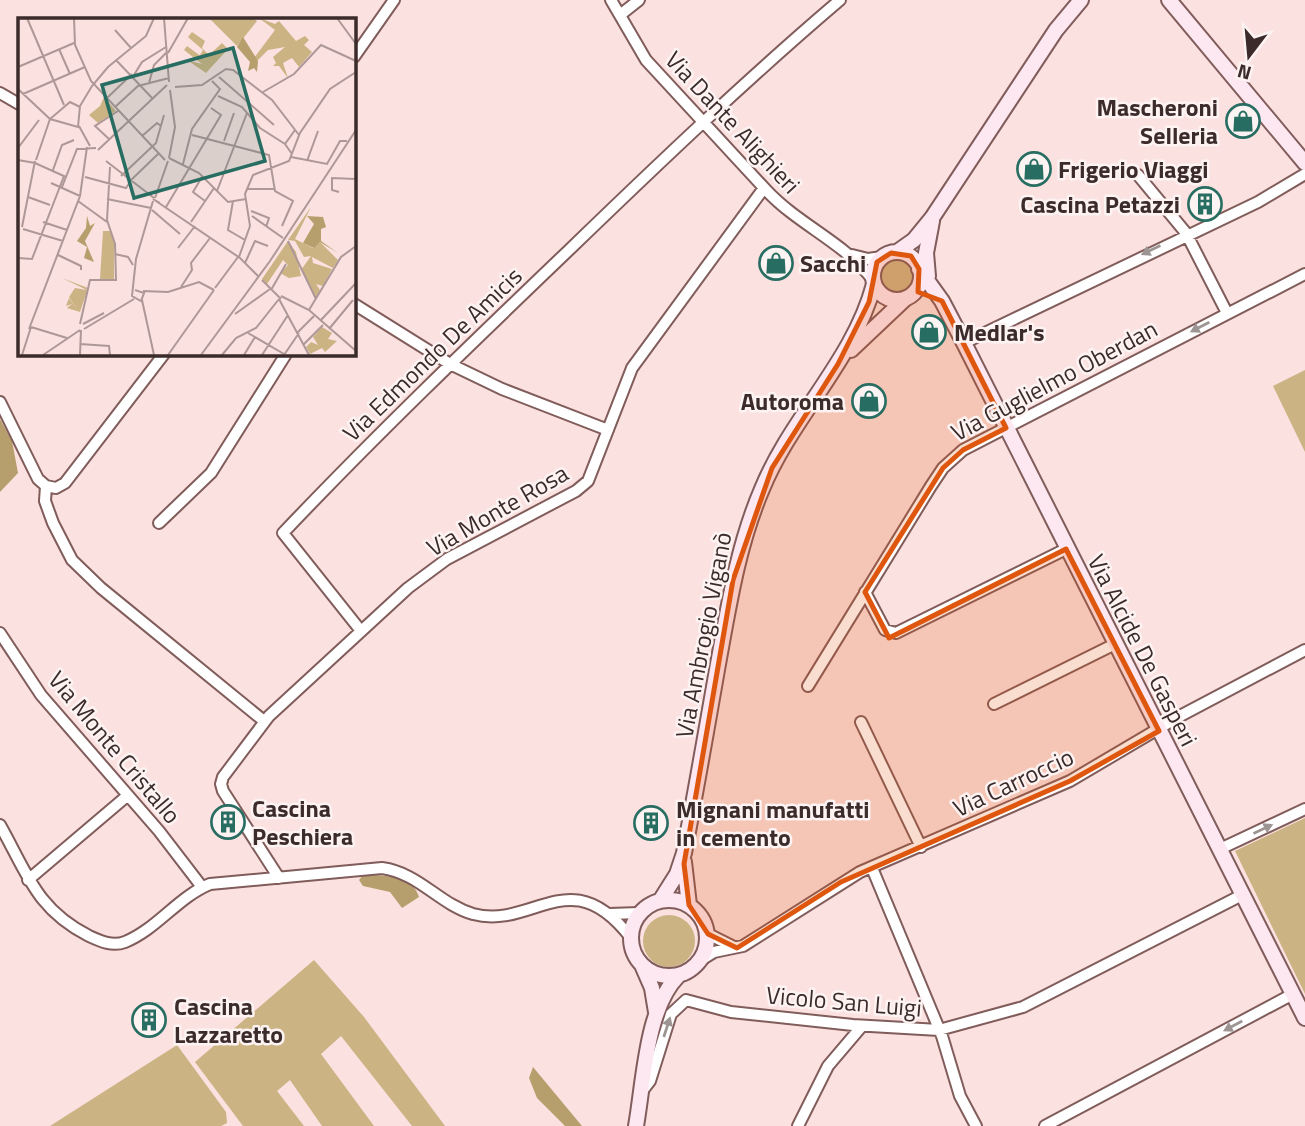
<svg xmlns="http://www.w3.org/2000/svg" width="1305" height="1126" viewBox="0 0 1305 1126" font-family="'Titillium Web',sans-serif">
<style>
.green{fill:#cbb383}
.forest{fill:#b79f6d}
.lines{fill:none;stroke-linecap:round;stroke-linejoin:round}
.street-casing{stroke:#805c5a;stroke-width:14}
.secondary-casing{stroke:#805c5a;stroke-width:18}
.street{stroke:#fff;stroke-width:10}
.secondary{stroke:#fde8f2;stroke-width:14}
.oneway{fill:#9d9594}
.marked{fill:#df570e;fill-opacity:0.2;stroke:#df570e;stroke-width:5;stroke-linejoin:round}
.labels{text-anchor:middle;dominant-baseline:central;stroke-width:5;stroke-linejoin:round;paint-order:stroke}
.poi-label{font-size:24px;font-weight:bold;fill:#3b2b2a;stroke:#fcf3f2;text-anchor:start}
.street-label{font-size:24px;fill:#3b2b2a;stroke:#fcf3f2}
.inset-road{fill:none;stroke:#ae9897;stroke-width:2}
.view{fill:#276d61;fill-opacity:0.15;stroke:#276d61;stroke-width:3.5}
.inset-edge{fill:none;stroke:#3b2b2a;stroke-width:3.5}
</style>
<rect width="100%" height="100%" fill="#fbe1e0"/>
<path class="green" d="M880 276a17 17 0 1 1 34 0a17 17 0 1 1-34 0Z
M1305 370V452L1273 386Z
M1305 818V994L1235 851Z
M643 941a26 26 0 1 1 52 0a26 26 0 1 1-52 0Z
M314 960 364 1017 445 1126H412L341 1036 321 1054 374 1126H322L290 1080 277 1091 304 1126H243L195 1062Z
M177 1045 226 1112 227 1123 221 1126H50Z"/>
<path class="forest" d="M0 419 12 441 18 473 0 492Z
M363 875C382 875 413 875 419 897L402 908 390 892 363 886 359 880Z
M533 1067 582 1126H565L537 1098 529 1078Z"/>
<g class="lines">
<g class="street-casing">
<path id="street" d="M611 0 646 60 767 191C799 225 845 243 873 280
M620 15 639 0
M354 57 394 0
M0 93 19 104
M1138 175 1186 233 1227 313
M852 255 868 259 882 257
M354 304 450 364 502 389 608 430
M964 343 1258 202 1305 174
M0 402 38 479 46 486
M46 486 45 501 53 523 72 560 101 588 264 721
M46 486 56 488 65 483 164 354
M159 523 211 473 286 354
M865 592 885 630 896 633 1066 549
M361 631 283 533C375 436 472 343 568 251 657 165 746 80 840 0
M0 633 41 695 159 831 202 887
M808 686 931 486 943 468 963 450 1305 274
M994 704 1115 644
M861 722 921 847
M0 825C27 873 36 909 89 936 100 941 112 947 125 942 157 929 178 897 210 884L382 868C419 873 439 904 473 914 534 930 570 859 631 938
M1220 849 1305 809
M872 868 942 1036 960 1096 976 1126
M279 878 223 791 221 784 223 777 269 716 408 588 447 559 576 491 588 481 632 368 764 188
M28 880 127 796
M609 914 640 913
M708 934 734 947
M701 960 714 952 743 946 860 872 1070 781 1180 716 1305 650
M643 1090 650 1081 671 1014 686 1000 731 1012 853 1025 939 1030 1023 1007 1242 895
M798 1126 828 1066 862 1026
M1045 1126 1293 994"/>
</g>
<g class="secondary-casing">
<path id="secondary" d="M1169 0 1305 163
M897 252 914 240 932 218 1056 30 1081 0
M873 276a24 24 0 1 1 48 0a24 24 0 1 1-48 0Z
M919 269 942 301 964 343 1305 1018
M928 276 926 253 932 221
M851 350 906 298
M684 862 689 905
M631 938a38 38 0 1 1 76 0a38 38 0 1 1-76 0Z
M660 901 677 874 684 853C696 790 707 727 718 664 729 604 738 545 762 489 792 416 854 360 874 284
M642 965 652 988 656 1012
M636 1126C644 1081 646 1008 678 976"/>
</g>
<use href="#street" class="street"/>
<use href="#secondary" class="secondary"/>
</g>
<defs><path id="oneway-solid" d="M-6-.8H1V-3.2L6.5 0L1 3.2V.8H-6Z" transform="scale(1.75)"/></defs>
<g class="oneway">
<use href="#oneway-solid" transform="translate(1151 250) rotate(154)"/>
<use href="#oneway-solid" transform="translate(1200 327) rotate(153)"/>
<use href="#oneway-solid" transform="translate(1263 829) rotate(-25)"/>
<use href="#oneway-solid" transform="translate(1233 1026) rotate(152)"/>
<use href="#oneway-solid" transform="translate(667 1027) rotate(-72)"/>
</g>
<path class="marked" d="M891 253 911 256 919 269 918 292 942 301 1006 428 963 450 943 468 865 592 889 638 1066 549 1159 731 1070 781 841 882 737 948 708 934 689 905 684 864 733 580 772 468 838 364 869 302 877 262Z"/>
<defs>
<g id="shop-ring" transform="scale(1.75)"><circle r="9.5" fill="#fcf3f2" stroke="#276d61" stroke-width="1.5"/><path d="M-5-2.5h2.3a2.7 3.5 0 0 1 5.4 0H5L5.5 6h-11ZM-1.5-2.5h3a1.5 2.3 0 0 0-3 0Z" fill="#276d61"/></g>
<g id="building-ring" transform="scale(1.75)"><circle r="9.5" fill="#fcf3f2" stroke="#276d61" stroke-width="1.5"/><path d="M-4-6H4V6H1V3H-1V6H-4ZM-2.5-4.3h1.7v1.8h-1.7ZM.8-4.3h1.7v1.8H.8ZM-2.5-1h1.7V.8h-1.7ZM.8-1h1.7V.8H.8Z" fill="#276d61"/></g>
</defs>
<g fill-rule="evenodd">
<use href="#shop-ring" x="1243" y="121"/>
<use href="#shop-ring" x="1034" y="169"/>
<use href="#building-ring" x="1205" y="204"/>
<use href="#shop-ring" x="776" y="263"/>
<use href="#shop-ring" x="929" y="332"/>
<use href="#shop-ring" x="869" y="401"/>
<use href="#building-ring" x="228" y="822"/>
<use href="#building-ring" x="651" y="823"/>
<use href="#building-ring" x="149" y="1020"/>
</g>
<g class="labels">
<g class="poi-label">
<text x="1218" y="107" text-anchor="end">Mascheroni<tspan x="1218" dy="28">Selleria</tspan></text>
<text x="1058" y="169">Frigerio Viaggi</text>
<text x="1180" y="204" text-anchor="end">Cascina Petazzi</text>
<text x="800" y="263">Sacchi</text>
<text x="954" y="332">Medlar's</text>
<text x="844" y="401" text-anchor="end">Autoroma</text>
<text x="252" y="808">Cascina<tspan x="252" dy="28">Peschiera</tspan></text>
<text x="676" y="809">Mignani manufatti<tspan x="676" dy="28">in cemento</tspan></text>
<text x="174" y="1006">Cascina<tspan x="174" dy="28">Lazzaretto</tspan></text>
</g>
<g class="street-label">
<text transform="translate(733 122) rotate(47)">Via Dante Alighieri</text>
<text transform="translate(432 354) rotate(-44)">Via Edmondo De Amicis</text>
<text transform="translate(1054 380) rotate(-28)">Via Guglielmo Oberdan</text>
<text transform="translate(497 510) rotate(-30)">Via Monte Rosa</text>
<text transform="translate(703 635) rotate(-79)">Via Ambrogio Viganò</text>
<text transform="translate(1143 650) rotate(63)">Via Alcide De Gasperi</text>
<text transform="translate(115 747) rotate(50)">Via Monte Cristallo</text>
<text transform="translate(1013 782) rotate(-25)">Via Carroccio</text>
<text transform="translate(844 1001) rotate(5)">Vicolo San Luigi</text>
</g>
</g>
<g transform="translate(18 18)">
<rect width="338" height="338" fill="#fbe1e0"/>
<path d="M191 0H235L239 3 219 28ZM241 0 257 6 261 3 278 23 287 18 291 22 286 27 294 34 281 49 274 40 265 45 270 60 261 48H255L258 45 255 39 267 29 250 32 240 42 236 40 257 12ZM174 14 187 23 184 30 191 37 204 25 210 31 188 55 169 42 184 46 166 32 169 28 188 42 182 37 185 32 170 19ZM86 79 98 93 80 105 71 97 82 88ZM293 189 277 221 295 230 302 224 320 242 315 250 294 239 295 245 314 251 305 268 298 266 302 272 298 279 283 252 293 238 286 239 277 223 270 222ZM85 213H92L96 225V261H82ZM270 223 278 234 283 258 271 260 262 255 270 247 265 242 249 266 244 261ZM44 260 70 270 62 294 49 290 54 286 48 288 51 280 60 293 51 279 57 270 69 272ZM304 309 314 315 310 321 319 323 307 334 304 330 292 336 288 329 293 324 300 327 295 319Z" fill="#cbb383"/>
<path d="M225 19 240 43 239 54 236 50 230 53 232 44 219 29ZM69 198 72 208 77 205 67 223 76 244 66 240 69 229 59 223 68 210ZM289 198 305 199 308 209 303 211V223L320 235 302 224 296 230 285 225 296 206Z" fill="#b79f6d"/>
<path class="inset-road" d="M9 0 46 87M56 0 57 27 73 63 147 142M146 0 151 64M319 0 338 26M97 12 113 30M41 31 52 56M150 35 170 0M98 42 135 81M0 49 56 25M116 57 124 44 148 29M201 59 256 107M131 65 136 47 148 35M157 69 184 67 208 51 215 52 254 82 281 117M0 71 32 101 60 109 62 88 74 68 90 49 128 18 136 0M245 74 276 56 303 27 338 43M5 76 67 49M200 78 224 89 242 110 267 126M89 80 114 56M97 89 120 68 151 60M61 108 72 128M174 117 251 137 257 173 275 183 264 208M124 118 139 105 143 108M91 121 77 108 100 93M206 123 216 95M0 130 21 102M80 132 149 67M274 136 267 126 277 112M273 139 309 146 322 123H329M151 140 181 155 210 184 228 181M151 140 157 109 152 72M0 142 17 145 48 159M18 142 32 101 52 84 62 89M88 143 136 180M289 143 300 113M165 146 174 111 202 71 194 63M35 152 44 127 56 122M103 158 138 125 146 97M67 159 108 170 112 164M184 159 175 174 187 183M111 164 140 136M33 165 62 178M44 169 59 131 78 130M229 171H257M199 173 229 95M321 174 314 172V160L338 161M10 179 32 187M137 180 150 143M89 181 133 190M60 183 89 204M215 183 210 212 227 222M142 185 135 181 222 240 240 258M148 189 203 97 193 90M134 192 162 216M233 193 251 200 248 209M234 198 265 220M25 204 49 212M173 204 196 170M4 209 17 143M5 211 45 223M270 223 298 281M160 230 177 208M97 236 110 239 115 247M40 237 63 248V252M221 239 232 208 227 176 235 157 271 143 282 115 312 71 338 54M0 240 14 241 46 158M227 245 237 223 250 228M244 262 263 281M163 269 174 252 173 245 192 220M197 270 220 239M117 272 126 275 123 283 114 278 118 241 135 183M253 272 268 246M125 273 150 274 181 264 196 272M263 278 291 292 338 333M261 281 291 337M124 282 136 337M291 292 323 239 338 228M217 296 252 271M302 303 338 265M62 306 72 262H98L97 226 89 202 92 149M65 306 86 295M13 309 49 320M11 311 62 178 69 129M66 311 116 281M311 311 335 282M280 314 296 298M230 315 266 336M62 326 91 328 92 337M286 326 305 307M4 337 13 309M25 337 62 312M62 337 63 312M150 337 196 272M183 337 252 243 338 112M204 337 218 320 238 310 261 281M226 337 237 319M244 337 270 297M266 337 281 315"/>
<path class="view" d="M215 30 247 143 116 180 84 67Z"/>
<rect width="338" height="338" class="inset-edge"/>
</g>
<g transform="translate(1249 56) rotate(196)" stroke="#fcf3f2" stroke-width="5" paint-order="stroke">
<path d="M0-5L12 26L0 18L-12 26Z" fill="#3b2b2a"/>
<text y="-10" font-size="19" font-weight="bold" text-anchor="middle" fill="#3b2b2a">N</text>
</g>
</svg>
